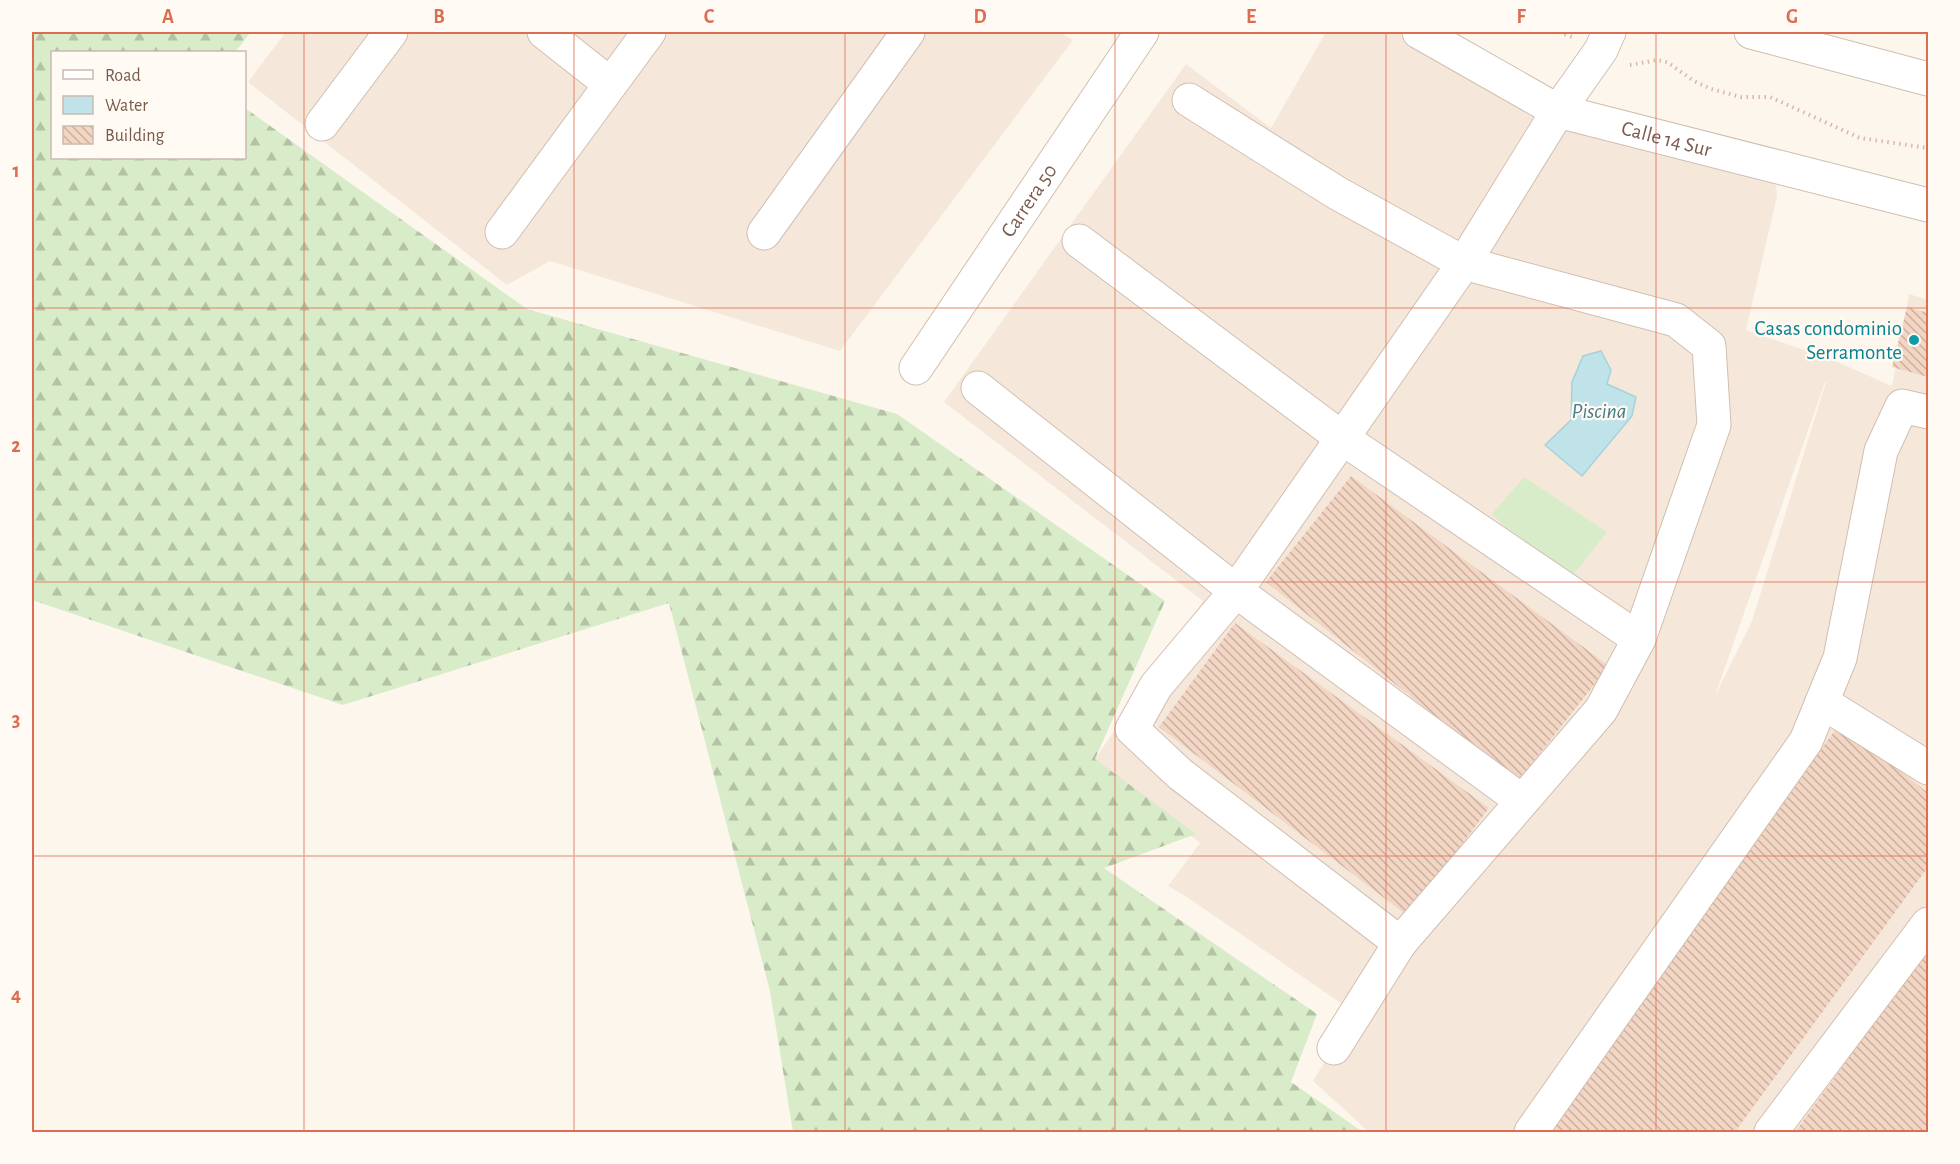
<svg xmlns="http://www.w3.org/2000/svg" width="1960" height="1164" viewBox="0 0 1960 1164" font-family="'Alegreya Sans',sans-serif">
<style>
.residential{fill:#f5e8da;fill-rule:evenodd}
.forest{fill:url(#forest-firs)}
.garden{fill:#d8ecc9}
.water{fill:#bfe3e8;stroke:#a5d3da;stroke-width:1.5}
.building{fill:url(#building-back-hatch)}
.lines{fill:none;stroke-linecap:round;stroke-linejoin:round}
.street-casing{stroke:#d1beb0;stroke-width:35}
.path{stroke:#d9b8a5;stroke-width:4;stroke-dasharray:1.5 4.5;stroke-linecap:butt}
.street{stroke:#fff;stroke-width:33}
.grid{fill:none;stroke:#dc6d51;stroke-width:1.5;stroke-opacity:0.55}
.culture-dot{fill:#0f9aa8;stroke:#fffaf3;stroke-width:2}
.labels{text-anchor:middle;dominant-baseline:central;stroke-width:4.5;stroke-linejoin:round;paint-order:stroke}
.street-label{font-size:21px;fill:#7a5c4d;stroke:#fffaf3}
.culture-label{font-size:21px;fill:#0d838f;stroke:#fffaf3;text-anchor:end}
.water-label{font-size:22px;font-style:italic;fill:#437c86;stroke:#fffaf3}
.neatline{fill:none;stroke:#dc6d51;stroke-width:2}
.grid-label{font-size:20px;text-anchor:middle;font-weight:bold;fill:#dc6d51}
</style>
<defs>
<pattern id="forest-firs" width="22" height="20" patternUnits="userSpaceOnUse" patternTransform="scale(1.5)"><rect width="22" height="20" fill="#d8ecc9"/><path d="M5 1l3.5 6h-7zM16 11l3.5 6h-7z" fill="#b4c2a5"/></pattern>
<pattern id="building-back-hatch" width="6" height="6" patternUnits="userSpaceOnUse" patternTransform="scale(1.5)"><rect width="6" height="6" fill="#f3d5c3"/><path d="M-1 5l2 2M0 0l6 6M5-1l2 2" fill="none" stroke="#cab0a1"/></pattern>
</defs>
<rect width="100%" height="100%" fill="#fdf6ec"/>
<path class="residential" d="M286 32H1059L1073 40 840 351 550 261 507 285 248 82Z
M1326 32H1407L1539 104 1775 173 1777 196 1746 330 1833 360 1892 386 1909 294 1928 300V1132H1369L1313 1081 1355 1013 1187 897 1168 886 1200 843 1095 759 1203 601 944 402 1186 64 1271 128ZM1826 382 1752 621 1715 696 1825 382Z"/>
<path class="forest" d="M32 32H251L235 52H52V158H244L245 108 527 309 897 414 1165 601 1095 759 1196 834 1104 868 1317 1014 1291 1082 1363 1132H793L770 991 669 603 343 705 32 600Z"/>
<path class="garden" d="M1524 477 1607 532 1571 578 1523 544 1492 514Z"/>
<path class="water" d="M1601 351 1611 370 1607 384 1636 397 1632 416 1582 476 1545 445 1571 420 1572 382 1583 356Z"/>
<path class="building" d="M1907 307 1928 313V377L1892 367Z
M1351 476 1609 666 1518 781 1266 582Z
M1235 623 1489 808 1408 916 1159 727Z
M1840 723 1928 793V867L1735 1132H1549Z
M1928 949V1132H1795Z"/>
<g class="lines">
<g class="street-casing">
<g id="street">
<path d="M544 32 610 84"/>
<path id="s1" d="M1419 32 1558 111 1928 205"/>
<path d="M1751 32 1928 79"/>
<path d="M1189 100 1337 193 1464 263 1676 320 1709 346 1714 425 1639 639 1601 710 1400 943 1334 1048"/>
<path d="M322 124 391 32"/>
<path d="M502 232 649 32"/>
<path d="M764 233 908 32"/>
<path d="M1079 241 1342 438 1639 639"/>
<path id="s2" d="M916 368 1142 32"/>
<path d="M978 388 1236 591 1522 801"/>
<path d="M1822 702 1928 768"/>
<path d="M1400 943 1180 774 1132 729 1156 686 1236 591 1464 263 1558 111 1601 50 1609 32"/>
<path d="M1531 1132 1806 741 1840 658 1881 451 1902 406 1928 412"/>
<path d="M1771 1132 1928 924"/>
</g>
</g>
<path class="path" d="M1559 32 1572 37
M1630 65 1657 60 1667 62 1694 81 1711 89 1741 97H1770L1860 138 1928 148"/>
<use href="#street" class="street"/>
</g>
<path class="grid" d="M304 32V1132M574 32V1132M845 32V1132M1115 32V1132M1386 32V1132M1656 32V1132M32 308H1928M32 582H1928M32 856H1928"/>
<circle class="culture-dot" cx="1914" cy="340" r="6"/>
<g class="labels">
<g class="street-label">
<text stroke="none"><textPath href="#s1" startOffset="272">Calle 14 Sur</textPath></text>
<text stroke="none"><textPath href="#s2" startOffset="202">Carrera 50</textPath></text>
</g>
<g class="culture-label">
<text x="1902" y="328">Casas condominio<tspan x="1902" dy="24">Serramonte</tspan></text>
</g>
<g class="water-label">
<text x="1599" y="411">Piscina</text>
</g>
</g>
<rect width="1960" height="1164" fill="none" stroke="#fffaf3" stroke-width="66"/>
<rect x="51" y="51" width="195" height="108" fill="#fffaf3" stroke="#cabbb1" stroke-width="1.5"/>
<rect x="63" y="70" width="30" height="9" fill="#ffffff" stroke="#cabbb1" stroke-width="1.5"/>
<text x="105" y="81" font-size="18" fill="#7a5c4d">Road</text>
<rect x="63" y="96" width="30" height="18" fill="#bfe3e8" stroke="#cabbb1" stroke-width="1.5"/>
<text x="105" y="111" font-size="18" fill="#7a5c4d">Water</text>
<rect x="63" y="126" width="30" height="18" fill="url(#building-back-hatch)" stroke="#cabbb1" stroke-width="1.5"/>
<text x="105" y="141" font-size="18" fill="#7a5c4d">Building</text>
<rect x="33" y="33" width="1894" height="1098" class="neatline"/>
<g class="grid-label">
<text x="168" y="23">A</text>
<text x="439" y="23">B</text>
<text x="709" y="23">C</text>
<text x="980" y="23">D</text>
<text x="1251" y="23">E</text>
<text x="1521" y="23">F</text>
<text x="1792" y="23">G</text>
<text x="16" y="177">1</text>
<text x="16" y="452">2</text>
<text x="16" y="726">3</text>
<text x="16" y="1001">4</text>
</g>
</svg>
